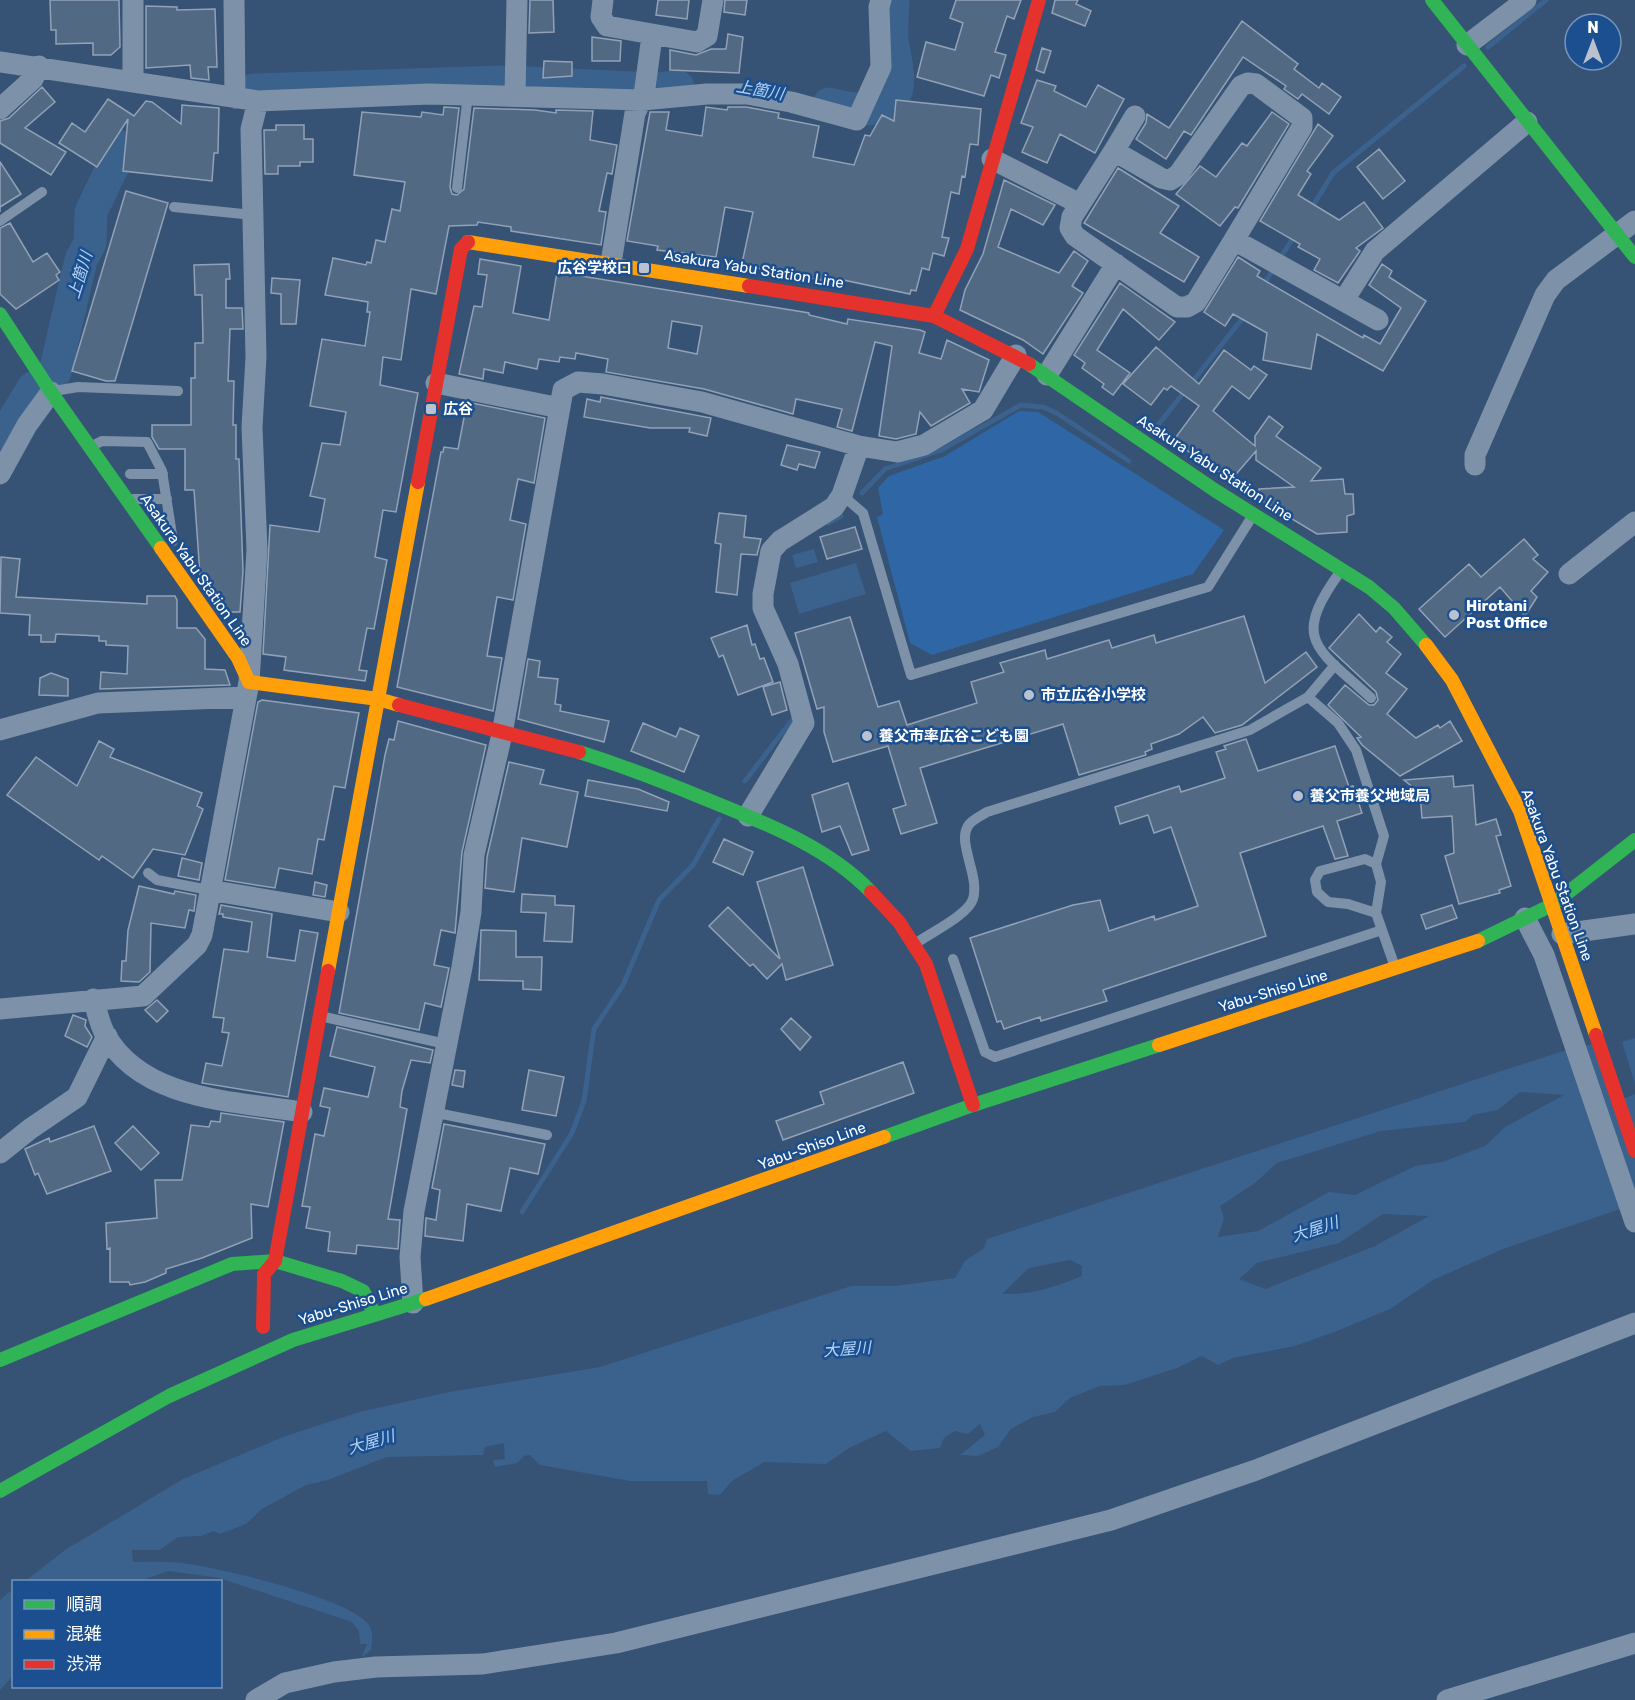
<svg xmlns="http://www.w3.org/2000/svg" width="1635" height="1700" viewBox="0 0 1635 1700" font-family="Rubik,'Noto Sans JP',sans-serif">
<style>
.green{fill:#2f66a5}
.water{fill:#3b618d;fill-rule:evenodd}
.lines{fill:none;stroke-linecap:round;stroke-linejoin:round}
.stream{stroke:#3b618d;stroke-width:5}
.river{stroke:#3b618d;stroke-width:33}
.building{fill:#526984;stroke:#92a2b6;stroke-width:1.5;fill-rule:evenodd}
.lane{stroke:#7d92a8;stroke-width:10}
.street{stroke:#7d92a8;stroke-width:21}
.fast{stroke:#30b455;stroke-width:14}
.slow{stroke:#ff9f0a;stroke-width:14}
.jam{stroke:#e5322d;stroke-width:14}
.poi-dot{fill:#b9c2ce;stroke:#1b4f8f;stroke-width:2}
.labels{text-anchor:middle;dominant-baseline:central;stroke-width:5;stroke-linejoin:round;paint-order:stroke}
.poi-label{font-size:15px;font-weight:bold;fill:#fff;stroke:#1b4f8f;text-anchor:start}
.street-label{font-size:15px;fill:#fff;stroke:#1b4f8f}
.water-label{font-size:16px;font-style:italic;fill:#b5d3f5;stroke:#1b4f8f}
</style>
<rect width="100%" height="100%" fill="#365274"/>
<path class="green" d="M1019 411 1038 412 1224 530 1193 574 932 655 910 643 877 517 883 514 878 488 889 476 945 456Z"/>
<path class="water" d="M814 549 818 562 796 568 792 555Z
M856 563 866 594 799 614 790 583Z
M1635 1038V1084L1622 1042Z
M1605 1041 1622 1099 1635 1094V1204L1503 1249 1433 1280 1390 1309 1337 1331 1295 1346 1233 1358 1218 1365 1202 1356 1177 1368 1125 1385 1100 1386 1070 1398 1055 1412 1033 1417 1011 1429 998 1447 978 1456 960 1455 985 1435 980 1424 968 1434 955 1431 944 1438 940 1448 911 1451 886 1431 849 1448 826 1464 765 1462 732 1481 720 1495 708 1494 707 1481H630L540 1465 530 1455 524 1456 517 1463 495 1467 493 1460 505 1459 504 1443 485 1447 483 1455 387 1457 328 1480 306 1485 262 1509 246 1524 220 1534 214 1531 201 1536 178 1537 160 1550H132L133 1562C151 1562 171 1561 189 1564 223 1569 349 1598 368 1624 374 1632 372 1640 371 1650L361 1658 367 1644H360L359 1631 352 1622 219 1578 168 1571 140 1581 24 1582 65 1550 183 1479 283 1437 359 1412 449 1392 600 1367 851 1286H895L955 1278 965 1261 984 1248 987 1239 1560 1052ZM1520 1092 1564 1095 1505 1127 1485 1146 1442 1162 1415 1166 1355 1195 1329 1192 1258 1231 1218 1237 1224 1218 1220 1206 1255 1183 1277 1163 1381 1131 1465 1122 1473 1115 1498 1110ZM1383 1214 1429 1216 1375 1246 1265 1289 1239 1279 1257 1263 1339 1243ZM1070 1260 1082 1266V1276C1055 1287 1032 1295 1002 1294L1029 1268Z
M13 1589V1676L0 1690V1600Z"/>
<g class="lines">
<path class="stream" d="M1488 47 1546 0
M1311 209 1333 173 1464 66
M1279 260 1295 235
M1263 286 1274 268
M1154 430 1246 314
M862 493 885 469 941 450 1021 405 1043 407 1058 414 1129 461
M828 523 841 516
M745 781 792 720
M522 1212 572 1133 584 1101 594 1029 623 985 659 900 693 865 719 819"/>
<path class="river" d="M527 83 657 89 678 87
M253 90 500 82
M829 104C848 109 883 116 895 94 902 79 893 53 892 38 891 25 893 12 893 0
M55 372 81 260 90 243 91 212 122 147
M0 443 33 388"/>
</g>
<path class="building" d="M50 0H119L120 47 111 55H93V43L56 44V30H51Z
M530 0H553L554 32 529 33Z
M658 0H689L687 19 656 15Z
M725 0H747L745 15 724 12Z
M956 0H1021L1014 19 1007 16 995 52 1006 55 999 78 991 75 984 96 917 77 926 42 955 50 963 23 950 18Z
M1055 0H1078L1076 4 1091 11 1085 26 1052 13Z
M146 6 177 7V10L215 9 217 67H208L209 80 191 78 190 65 146 68Z
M1242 21 1298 64 1294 69 1319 88 1322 83 1341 97 1329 114 1302 94 1298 99 1284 89 1286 86 1243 57 1191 135 1184 131 1166 159 1136 139 1146 123 1147 114 1169 128Z
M728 34 743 37 739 73 670 70V50L696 55 711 49H726Z
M592 37 621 41 620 61H592Z
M1042 48 1051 51 1044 73 1036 70Z
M544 61 572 62V76L543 78Z
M1037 80 1056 86 1054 91 1086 107 1098 85 1124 99 1095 153 1060 134 1047 163 1022 152 1033 127 1021 123Z
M42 87 55 102 25 128 66 152 51 175 0 143V121L9 118Z
M108 99 134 116 146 101 152 102 181 124 182 105 219 108 218 153H214L212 181 123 171 128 119 97 167 59 143 72 123 85 132Z
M896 100 981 109 978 145 970 144 965 177 962 176 959 194 951 192 942 237 949 238 944 256 933 253 929 270 922 268 916 291 911 290 910 294 843 280 842 284 757 268V271L741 268 753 212 725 207 716 257 657 250 658 246 627 241 650 112H669L666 130 702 136 706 107 727 110 728 107H746L779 113 778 118 819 126 813 157 854 165 865 135 870 136 882 115 894 121Z
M444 107 459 108 450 187 452 194 457 195 464 189 474 108 535 110 556 113V110L593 111 590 140 617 145 612 174 607 173 599 211 606 212 601 245 511 231V227L478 222 477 225 449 226 436 294 411 289 401 360 383 357 380 385 418 393 396 512 383 510 375 557 387 560 374 629 367 628 359 670 367 671 365 681 284 670 286 657 263 654 270 525 319 532 325 499 310 496 315 475 322 443 340 445 346 412 310 406 322 339 365 346 370 312H367L368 302 325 295 333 258 366 265 367 262 371 263 376 240 385 242 392 209 400 211 405 182 354 175 362 112 421 117 422 112 443 115Z
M1272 112 1289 124 1238 208 1235 207 1220 226 1176 194 1200 166 1216 177 1242 143 1247 146Z
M1318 124 1333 136 1307 171 1311 174 1298 195 1339 220 1364 202 1383 228 1356 248 1360 251 1338 283 1314 270 1320 259 1298 247 1300 244 1260 221Z
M276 125H304V139H313V162H300V166H278V174H265L264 130H276Z
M1379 149 1405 181 1383 199 1357 167Z
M0 162 21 194 0 207V212Z
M1118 168 1179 206 1160 233 1199 257 1184 282 1084 223Z
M1004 180 1055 205 1043 225 1011 209 998 247 1059 273 1074 251 1088 261 1072 286 1083 293 1043 354 1023 340 960 310 965 290 983 254Z
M126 191 168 203 115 381H106L72 371Z
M10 223 33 262 47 253 60 272 56 275 59 280 16 309 0 294V228Z
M1238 257 1260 271 1257 276 1363 338 1364 335 1380 344 1401 308 1369 285 1382 264 1392 271 1389 277 1426 301 1383 371 1317 334 1311 369 1263 360 1267 333 1233 314 1225 326 1204 312Z
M480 259 521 266 513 313 549 320 557 272 809 313V315L847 324 848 319 920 330 925 332 919 353 941 359 947 340 989 360 979 392 962 389 970 403 931 426 920 412 916 434 896 439 879 436 892 346 875 342 852 431 837 427 842 409 796 399 793 414 704 389 606 372 608 359 576 353 575 359 560 357 559 362 539 359 537 369 505 362 503 373 484 369 483 379 459 374 474 306 482 307 487 275 478 274ZM672 321 702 326 697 354 668 348Z
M229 264 230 279H226V308H242L243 329H230L228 381H234L233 425H236V459H239L243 571 240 612H226L200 575 194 490H185V449H159L152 437V425H191V378H195V343H203L202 295H195L194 265Z
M272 278 300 280 296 324H281V294L271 293Z
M1120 283 1175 322 1159 340 1123 309 1097 350 1130 373 1113 395 1102 387 1104 384 1082 368 1085 363 1074 355Z
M1156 347 1199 384 1224 350 1251 370 1254 366 1267 375 1249 399 1232 386 1213 411 1255 446V436L1269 416 1283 427 1276 436 1321 468 1311 481 1343 479 1345 494H1353L1354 514 1347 516V532L1317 534 1259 499V489L1294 487 1256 460V451L1231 480 1173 441 1199 406 1171 386 1167 390 1164 388 1151 405 1123 384Z
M601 397 711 418 707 436 689 432 690 428H650L584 417 587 399 600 402Z
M467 402 545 418 534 483 518 479 510 520 526 524 513 600 497 597 487 656 502 658 493 711 397 687 441 452H443L444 447 458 449Z
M787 445 820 452 815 468 799 464 797 470 781 465Z
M719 513 746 516 744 537 761 539 757 555 741 554 737 595 716 592 721 544 715 543Z
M855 527 862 549 827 559 820 537Z
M1524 539 1538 555 1533 559 1548 572 1531 591 1537 597 1525 616 1500 587 1445 637 1419 609 1469 564 1481 577Z
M1 557 20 559 16 597 147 604V596H175L177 600V628H196L205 639V669L225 670 230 685 100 689 101 672 127 674 128 646 106 645V641H99V636L56 634 55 642H41V635H29L30 615 0 613Z
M1359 614 1376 632 1380 627 1392 637 1387 642 1401 654 1386 673 1407 689 1387 714 1416 738 1438 725 1440 728 1450 721 1462 741 1400 776 1362 745 1357 738 1361 737 1328 705 1345 685 1369 705H1374L1378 700 1376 692 1329 648Z
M1244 616 1265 683 1306 652 1317 667 1242 725 1215 733 1203 717 1179 734 1151 744 1152 749 1145 752 1146 755 1079 775 1063 724 920 768 937 823 901 834 893 809 906 805 888 746 833 762 824 732V707L817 709 795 633 850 617 878 707 899 701 907 725 977 703 971 682 1004 672 1000 663 1045 650 1047 659 1109 640 1112 648 1154 635 1156 643Z
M747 625 752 645 755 644 760 659 764 658 773 682 738 695 723 655 719 657 711 638Z
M528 659 540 661 538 677 558 679 555 704 561 705 560 711 609 721 604 742 518 719Z
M51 673 68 679V696L39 695 40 678Z
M780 682 787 710 772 715 763 687Z
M262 700 359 713 345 788 334 786 324 840 318 839 312 874 279 868 275 888 225 880 258 702Z
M398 721 486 745 462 852 455 933 441 930 434 965 449 968 441 1007 425 1003 419 1030 339 1013 385 755 389 739 394 740Z
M643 723 676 737 680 728 699 736 684 772 631 751Z
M1246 739 1258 771 1335 746 1349 787 1353 786 1362 813 1337 821 1348 856 1335 859 1323 826 1240 853 1266 936 1103 990 1107 1001 1041 1021 1040 1017 1004 1029 1001 1021 997 1022 970 938 1073 905 1100 900 1109 931 1154 916 1155 920 1198 906 1171 827 1154 833 1148 815 1120 824 1115 807 1179 786 1181 792 1225 778 1216 752 1226 749 1224 746Z
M99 741 114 749 110 757 202 793 197 806 203 809 185 855 153 849 133 878 102 856 99 860 7 795 36 757 77 786Z
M509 762 544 770 540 784 578 792 567 847 522 838 514 892 485 888 487 857Z
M1453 776 1454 787 1473 785 1476 825 1496 819 1501 835 1496 836 1511 886 1499 890 1500 893 1459 904 1445 856 1454 853 1452 816 1422 818 1420 793 1404 780Z
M588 780 638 789 669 802 667 811 585 796Z
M848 783 869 850 852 855 840 826 822 832 812 795Z
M724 839 753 852 743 875 713 862Z
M182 858 202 863 199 880 178 876Z
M803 867 833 965 786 980 782 964 767 979 753 964 750 966 709 926 728 907 780 959 757 882Z
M315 882 327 885 325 897 313 895Z
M139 886 174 894 175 891 196 895 194 911 189 910 185 928 151 923 150 972 139 982 121 981 122 961H126L128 930Z
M522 894 555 896V905L574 906 572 942 544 941 546 913 521 912Z
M221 905 272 914 267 957 295 961 300 930 318 933 288 1097 202 1083 206 1063 222 1066 229 1033 222 1032 224 1018 213 1017 224 949 248 952 252 922 223 917V914H219Z
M1452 905 1457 918 1426 929 1421 915Z
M481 930 516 931V957H542L541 990 523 989V981L479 980Z
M157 1000 168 1011 157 1022 145 1010Z
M73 1015 86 1020 85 1026 92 1037 87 1047 65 1036Z
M791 1018 811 1037 800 1050 781 1029Z
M337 1027 433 1050 430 1063 411 1060 402 1091 400 1107 407 1109 388 1219 400 1220 398 1249 357 1245 356 1254 328 1251 330 1232 306 1228 310 1207 302 1206 315 1134 324 1136 330 1108 320 1106 324 1088 368 1097 375 1067 330 1056Z
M903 1062 914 1093 783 1140 776 1121 824 1104 820 1092Z
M455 1070 465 1071 463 1087 452 1085Z
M529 1070 564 1077 556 1116 522 1110Z
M221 1113 284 1122 268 1207 251 1204 252 1238 202 1258 166 1269V1273L145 1282 130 1285 129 1282H110V1248L107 1249 106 1223 157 1218 155 1180H182L191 1125 209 1127 211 1121 220 1122Z
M444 1124 545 1144 538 1174 510 1168 501 1211 467 1204 463 1241 425 1236 426 1218 436 1220 440 1190 432 1188Z
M94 1126 111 1171 47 1194 38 1173 35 1175 25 1149 49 1138 50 1142Z
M133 1126 159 1153 141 1170 115 1143Z"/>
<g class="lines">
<path class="lane" d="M457 188 468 94
M174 207 253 215
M0 221 42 192
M54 391 78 387 178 391
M90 447 102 441 147 442 162 471 173 541
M130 474H163
M842 495 863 513 911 675 1208 587 1253 515
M131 499H167
M1340 572C1290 641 1317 648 1371 698
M1335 665 1308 697 1338 723 1356 750 1384 836 1376 864 1381 882 1376 913 1395 967
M1376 864 1365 859 1320 871 1315 880 1317 892 1328 902 1348 904 1376 913
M148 873 157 880 209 890
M915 944C930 933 968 915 973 899 980 876 957 843 968 826 971 820 981 816 987 812L1250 730 1308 697
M953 959 985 1052 995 1057 1382 930
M320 1016 446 1044
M432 1112 547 1135"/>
<path class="street" d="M133 0V81
M234 0 235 98
M603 0 601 17 607 26 697 42 707 36 713 0
M1467 45 1526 0
M0 62 258 101 429 94 642 100 707 94H747L791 102 857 120 881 67 879 7 881 0
M515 95 517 0
M0 109 33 79 39 66
M1114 151 1135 116
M992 159 1080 204
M1234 240 1196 302 1187 307H1177L1075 236 1070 228 1072 217 1114 151 1161 178 1170 180 1178 175 1241 86 1248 83 1256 84 1302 118V127L1234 240 1378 320
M611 263 635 113 644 95 652 36
M1344 300 1375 251 1527 122
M1047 375 1116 264
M436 383 560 408
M1475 465V455L1545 295 1556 280 1635 221
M0 474 27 425 51 392
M1569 574 1635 522
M0 730 98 703 246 697
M748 816 804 723 788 664 763 608V594L771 551 780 541 834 507 842 495 859 446
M209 890 339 912
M1525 918 1544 955 1635 1222
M1562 934 1635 924
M93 999C97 1010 99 1023 105 1034 142 1101 235 1101 302 1112
M0 1009 143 996 197 945 202 935 249 682 257 550 252 427 256 357 251 129 258 101
M0 1153 30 1129 77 1097 107 1036
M413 1303 410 1257 414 1211 462 967 471 912 474 855 502 734 563 390 578 382 603 384 702 402 859 446 897 452 924 445 983 410 1016 355
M256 1700 285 1683 334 1672 376 1667 483 1664 616 1643 1111 1520 1256 1470 1635 1323
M1447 1700 1635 1643"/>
<path class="fast" d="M1432 0 1635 257
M0 314 51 392 161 548
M1029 364 1216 491 1369 587 1394 608 1426 645
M579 752C623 766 665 782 708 800 765 823 828 847 871 892
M1478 941 1552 905 1635 840
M884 1137 973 1105 1159 1045
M0 1360 232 1264 275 1261 342 1281 363 1291 375 1315
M0 1491 169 1396 293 1340 426 1299"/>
<path class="slow" d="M468 242 749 286
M161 548 238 658 249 682 378 699 399 705
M1426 645 1452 680 1520 811 1596 1035
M328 971 418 482
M1159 1045 1478 941
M426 1299 884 1137"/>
<path class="jam" d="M749 286 934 316 1029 364
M934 316 967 249 1039 0
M418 482 461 249 468 242
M399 705 579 752
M871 892 899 922 926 964 973 1105
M1596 1035 1635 1151
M263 1327 264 1274 275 1261 328 971"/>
</g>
<g class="poi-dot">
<rect x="638" y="262" width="12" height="12" rx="3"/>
<rect x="425" y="403" width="12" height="12" rx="3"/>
<circle cx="1454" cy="615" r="6"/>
<circle cx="1029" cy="695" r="6"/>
<circle cx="867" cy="736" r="6"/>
<circle cx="1298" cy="796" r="6"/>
</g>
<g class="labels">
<g class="poi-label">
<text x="632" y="268" text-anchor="end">広谷学校口</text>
<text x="443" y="409">広谷</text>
<text x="1466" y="606">Hirotani<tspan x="1466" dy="17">Post Office</tspan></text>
<text x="1041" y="695">市立広谷小学校</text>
<text x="879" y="736">養父市率広谷こども園</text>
<text x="1310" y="796">養父市養父地域局</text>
</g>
<g class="street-label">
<text transform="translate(754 269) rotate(9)">Asakura Yabu Station Line</text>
<text transform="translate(1215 468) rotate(33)">Asakura Yabu Station Line</text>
<text transform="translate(196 570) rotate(55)">Asakura Yabu Station Line</text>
<text transform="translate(1557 875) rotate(70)">Asakura Yabu Station Line</text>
<text transform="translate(1273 991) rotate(-17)">Yabu-Shiso Line</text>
<text transform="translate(812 1146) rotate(-20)">Yabu-Shiso Line</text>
<text transform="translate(353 1304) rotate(-17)">Yabu-Shiso Line</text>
</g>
<g class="water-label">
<text transform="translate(760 90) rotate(10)">上箇川</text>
<text transform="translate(80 275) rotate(-73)">上箇川</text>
<text transform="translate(1315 1229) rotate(-18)">大屋川</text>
<text transform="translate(847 1349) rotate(-4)">大屋川</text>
<text transform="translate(371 1442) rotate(-16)">大屋川</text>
</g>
</g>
<rect x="12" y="1580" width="210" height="108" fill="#1b4f8f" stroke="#7695bc" stroke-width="1.5"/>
<rect x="24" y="1600" width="30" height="9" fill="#30b455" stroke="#7695bc" stroke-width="1.5"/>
<text x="66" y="1610" font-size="18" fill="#ffffff">順調</text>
<rect x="24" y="1630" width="30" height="9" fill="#ff9f0a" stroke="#7695bc" stroke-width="1.5"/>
<text x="66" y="1640" font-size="18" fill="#ffffff">混雑</text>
<rect x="24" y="1660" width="30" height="9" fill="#e5322d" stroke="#7695bc" stroke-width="1.5"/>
<text x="66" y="1670" font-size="18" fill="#ffffff">渋滞</text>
<g transform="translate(1593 42)"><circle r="28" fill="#1b4f8f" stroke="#7695bc" stroke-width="1.5"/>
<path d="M0-4.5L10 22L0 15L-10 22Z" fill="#b9c2ce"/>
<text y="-9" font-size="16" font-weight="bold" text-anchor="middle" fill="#ffffff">N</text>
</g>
</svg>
